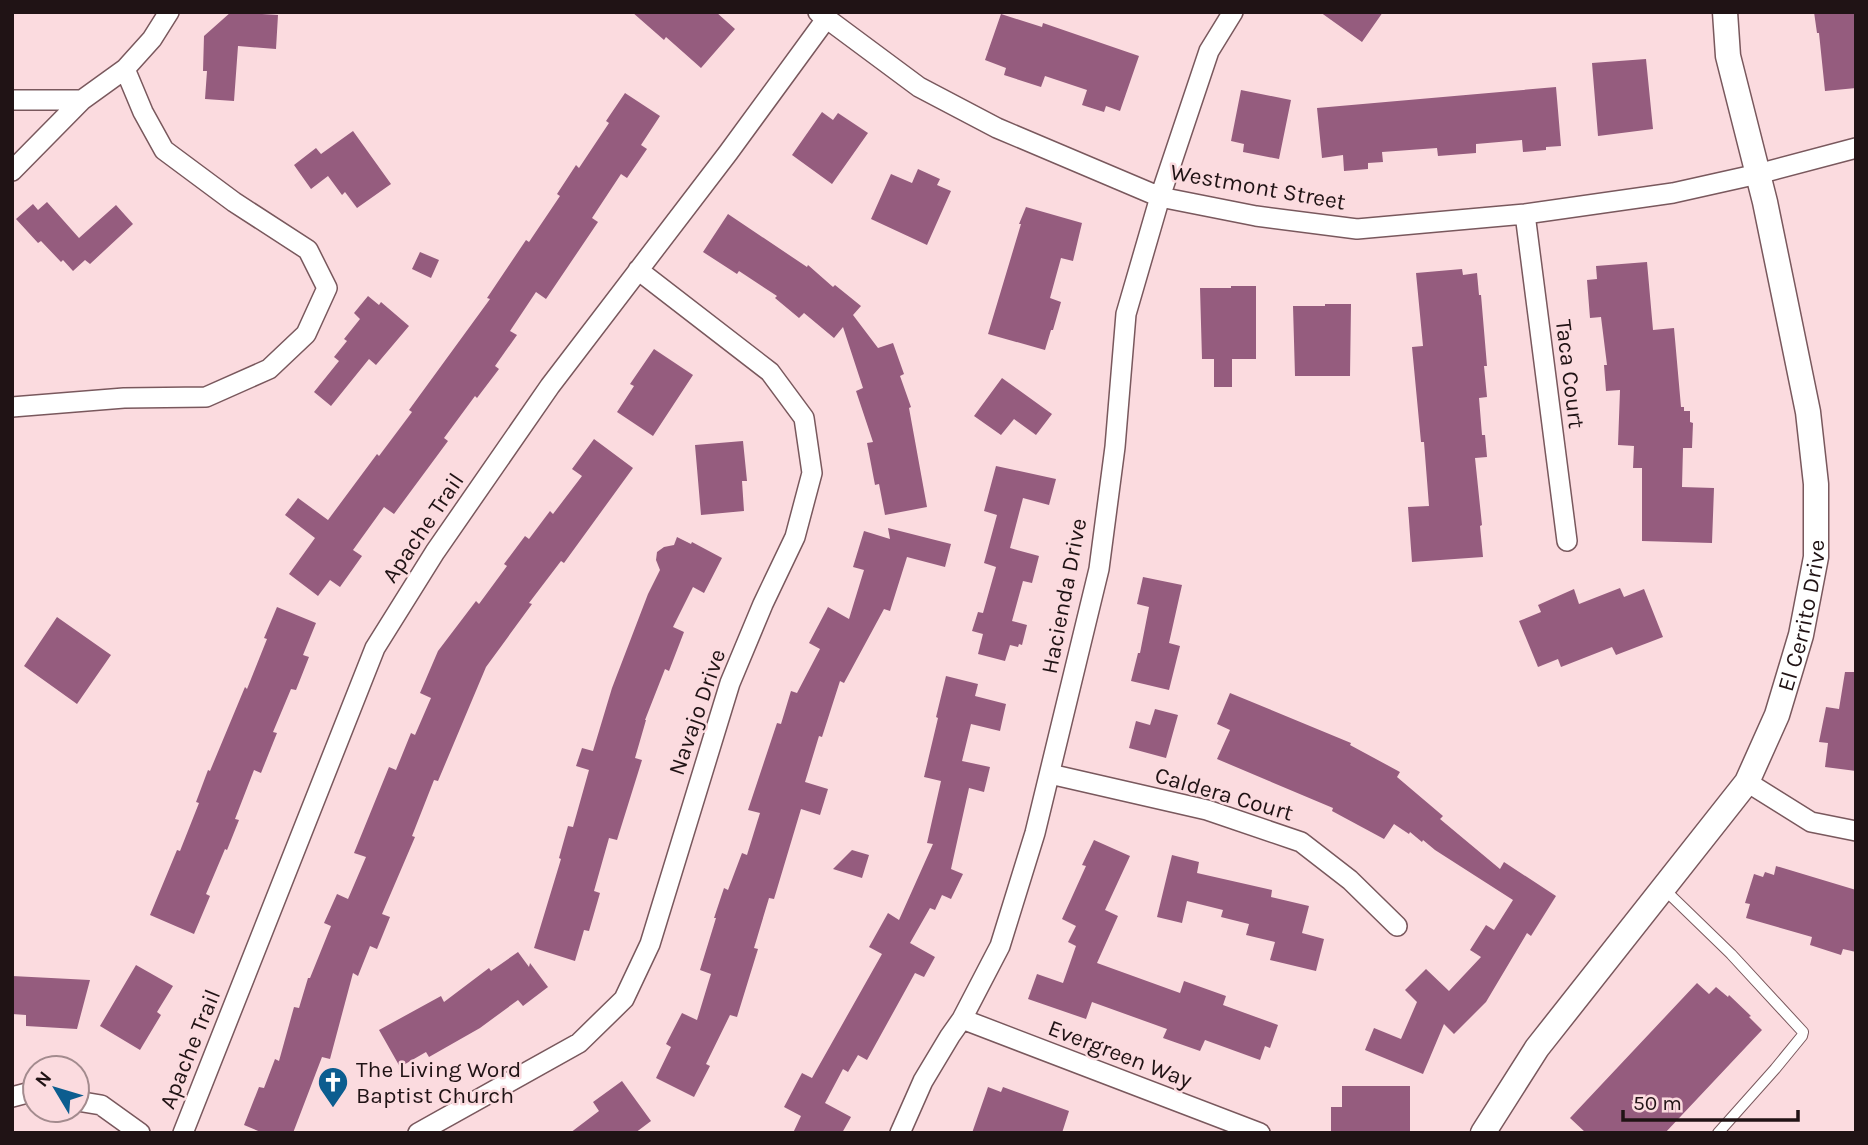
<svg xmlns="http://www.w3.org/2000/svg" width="1868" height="1145" viewBox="0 0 1868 1145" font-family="Karla,sans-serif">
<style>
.building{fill:#955c7e}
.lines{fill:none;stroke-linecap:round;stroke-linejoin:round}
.service-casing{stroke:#79585d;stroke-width:12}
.minor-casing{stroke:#79585d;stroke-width:22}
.tertiary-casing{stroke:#79585d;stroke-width:27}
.service{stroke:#fff;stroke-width:10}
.minor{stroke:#fff;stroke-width:19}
.tertiary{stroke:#fff;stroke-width:24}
.labels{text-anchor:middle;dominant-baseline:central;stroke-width:5;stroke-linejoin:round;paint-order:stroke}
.street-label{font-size:23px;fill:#201315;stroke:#fbdbdf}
.poi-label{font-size:23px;fill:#201315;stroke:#fbdbdf;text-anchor:start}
</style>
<rect width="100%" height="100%" fill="#fbdbdf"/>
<path class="building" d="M231 12 278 15 276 49 238 46 234 101 205 99 207 71H203L204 36Z
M632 12H716L735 29 701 68 666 37 664 40Z
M1320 12H1383L1362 42Z
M1814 12H1856V88L1825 91 1819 33H1817Z
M1001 14 1042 27 1043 23 1139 56 1120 111 1106 106 1104 112 1082 105 1087 90 1045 76 1041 87 1004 75 1006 68 985 60Z
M1646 59 1653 129 1598 136 1592 63Z
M1556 87 1561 146 1546 147V150L1523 152 1522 140 1476 144V153L1438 156 1437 148 1382 152 1383 162 1368 163V169L1344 171 1343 155 1322 158 1317 108Z
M1241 90 1291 100 1279 159 1243 152 1244 144 1231 141Z
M625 93 660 116 641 145 647 149 627 178 621 174 592 218 598 222 546 299 536 292 510 331 517 335 495 366 499 369 477 398 475 396 444 438 448 441 394 514 384 507 353 550 362 556 340 587 330 580 318 596 289 574 315 538 285 515 298 498 328 520 377 454 379 456 412 412 409 410 490 299 487 298 526 240 529 242 560 196 557 194 576 165 579 168 609 123 606 121Z
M822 112 833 120 838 113 868 133 832 184 792 155Z
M353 131 391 184 357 208 345 192 342 195 328 176 311 189 294 165 316 148 321 154Z
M918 169 940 179 937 185 951 191 927 245 871 219 891 174 912 183Z
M47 202 79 238 116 205 133 224 90 264 85 260 73 271 63 260 61 262 41 241 38 243 16 219 33 204 38 210Z
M1026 207 1082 223 1073 261 1061 258 1050 298 1061 302 1053 330H1051L1045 350 988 334 1021 224H1019Z
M728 214 807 267 808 265 833 287 835 285 861 306 853 315 878 348 893 343 904 374 900 376 911 407 909 408 927 507 885 515 879 484 875 485 867 443 873 442 856 391 863 388 843 327 834 338 804 313 799 318 775 298 777 296 739 271 737 274 703 252Z
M420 252 439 260 431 278 412 269Z
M1647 262 1653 330 1674 328 1681 407H1684V411H1690V422L1693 423 1692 448H1683L1682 487 1714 488 1712 543 1642 541V468H1633L1634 446 1618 445 1620 390 1606 391 1604 365H1607L1601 317 1590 318 1587 280 1597 279 1596 266Z
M1462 269 1463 275 1477 273 1479 295H1481L1487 366H1484L1487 397 1479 398 1482 435H1485L1487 457 1475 458 1482 525 1480 526 1483 557 1412 562 1408 507 1429 506 1424 442H1421L1412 347 1423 346 1416 273Z
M1231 286H1256V359H1232V387H1214V359H1202L1200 288H1231Z
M368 296 379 305 381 302 409 326 376 365 369 359 331 406 314 392 339 361 334 357 347 341 344 339 360 319 354 313Z
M1325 304H1351L1350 376H1295L1293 306H1325Z
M654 349 693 375 653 436 617 412 634 386 630 384Z
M1002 378 1052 414 1036 435 1014 419 1001 435 974 416Z
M594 439 633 468 564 563 561 561 529 603 532 604 486 667 438 781 434 780 412 836 415 837 382 914 390 917 377 949 370 946 358 976 353 973 330 1059 322 1057 293 1133H263L244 1125 259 1087 264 1088 275 1059 279 1061 294 1007 299 1008 308 978H310L331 926 324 923 337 894 348 899 366 857 354 853 389 767 396 770 411 733 415 735 431 698 420 693 438 651 476 601 479 604 507 566 504 564 525 536 529 539 550 511 553 514 582 476 572 469Z
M743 441 747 481H742L744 511 701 515 695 445Z
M996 466 1056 479 1049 505 1023 498 1010 548 1039 556 1032 583 1023 581 1012 621 1027 625 1022 645 1019 644 1018 647 1010 645 1005 661 978 654 983 634 972 631 978 612 983 613 996 567 984 563 997 515 984 511Z
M888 528 951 544 945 567 907 557 890 611 884 609 844 683 840 681 822 737 819 736 805 782 828 789 820 815 801 809 774 899 769 898 754 948 758 949 737 1017 730 1015 706 1064 710 1066 694 1097 656 1078 671 1047 666 1044 682 1013 697 1020 711 974 700 970 716 918H714L724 888 728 890 742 853 747 855 760 813 748 810 777 723 781 724 791 691 797 693 820 649 809 643 828 607 849 619 864 570 853 567 864 531 890 539Z
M677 537 691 544 692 542 722 558 704 593 693 587 673 627 684 632 669 671 665 669 645 720H646L635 758 642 760 617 840 609 838 594 891 600 893 589 931 584 930 575 961 534 948 561 859 559 858 568 826 573 827 589 770 576 766 582 748 593 751 612 688 648 594 660 570 656 560 657 552 664 547 674 545Z
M1143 577 1182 585 1169 643 1180 646 1169 690 1131 681 1138 653H1140L1149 607 1137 604Z
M1620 588 1624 597 1644 589 1663 637 1616 655 1612 647 1561 667 1558 659 1538 667 1519 621 1541 612 1538 605 1574 589 1579 604Z
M277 607 316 623 303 655 309 657 296 690 291 689 273 732 277 733 261 773 254 770 235 819 239 820 227 850 225 849 206 894 210 896 194 934 150 915 177 850 180 851 199 803 196 802 208 770 210 771 245 687 247 689 267 639 264 638Z
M57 617 111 655 77 704 24 666Z
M1845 672H1856V771L1825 767 1828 743 1819 742 1826 707 1839 709Z
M946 676 978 684 975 696 1006 704 1000 731 971 724 962 761 990 767 984 792 969 788 951 869 963 874 951 899 942 895 935 910 930 908 910 943 935 957 924 977 915 973 867 1060 858 1055 848 1072 843 1069 825 1103 851 1117 842 1133H793L801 1116 784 1107 802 1073 812 1078 882 954 869 947 888 913 899 920 933 844 927 843 941 781 924 777 938 718 936 717Z
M1230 693 1351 743 1350 745 1400 772 1397 777 1443 816 1440 819 1500 869 1504 862 1556 896 1531 936 1527 933 1486 1002 1454 1034 1444 1024 1423 1074 1365 1050 1374 1028 1401 1039 1417 1002 1405 990 1426 969 1449 991 1481 957 1470 950 1486 925 1494 930 1513 900 1435 850 1423 840 1422 842 1410 832 1409 834 1394 824 1384 839 1332 811 1333 808 1217 759 1230 730 1217 724Z
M1155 709 1178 715 1166 758 1129 748 1136 721 1150 725Z
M1094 840 1130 856 1105 910 1118 916 1097 963 1180 993 1184 981 1226 996 1223 1005 1278 1025 1270 1048 1265 1046 1260 1060 1205 1040 1200 1051 1163 1038 1167 1029 1092 1002 1086 1019 1028 999 1037 974 1063 983 1076 946 1068 942 1076 926 1062 919 1086 866 1082 865Z
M852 850 869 855 862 878 833 869Z
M1172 855 1199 862 1197 873 1272 890 1271 897 1309 906 1302 933 1324 939 1316 971 1270 960 1275 942 1246 935 1249 924 1221 917 1223 910 1187 901 1182 923 1157 917Z
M1776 866 1856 890V952L1843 949 1841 955 1810 945 1812 937 1746 918 1750 904 1745 903 1754 874 1763 877 1765 872 1774 875Z
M518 952 529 967 530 963 548 987 523 1006 518 1000 480 1028 429 1057 426 1052 400 1067 379 1030 441 996 444 1002 489 968 491 971Z
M136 965 173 986 157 1012 161 1015 140 1050 100 1026Z
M12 976 90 980 77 1029 26 1026V1015L12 1014Z
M1697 983 1709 994 1716 987 1728 997 1729 995 1751 1016 1749 1017 1762 1030 1665 1133H1586L1570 1118Z
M622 1081 651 1121 635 1133H570L599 1111 593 1102Z
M1342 1086H1410V1133L1331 1131V1107H1342Z
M988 1087 1001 1092 1003 1087 1069 1111 1062 1133H972Z"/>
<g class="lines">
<g class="service-casing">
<path id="service" d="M1664 889 1731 954 1803 1032 1802 1036 1775 1069 1718 1133"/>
</g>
<g class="minor-casing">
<path id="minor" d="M818 12 919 87 997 128 1160 197 1256 216 1357 229 1525 214 1673 193 1758 174 1856 148
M12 100H82
M12 171 82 100 125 69 152 39 169 12
M1525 214 1567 541
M12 407 124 398 206 397 269 369 306 334 327 288 308 250 234 202 164 150 143 112 125 69
M1050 774 1207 810 1301 842 1350 880 1397 926
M1747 782 1811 822 1856 831
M962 1019 1260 1133
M12 1097 27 1093 35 1095
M77 1101 101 1105 140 1133
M183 1133 375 648 435 552 550 386 728 153 826 19
M418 1133 579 1043 624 999 650 944 730 683 763 604 795 537 812 473 804 418 770 372 638 270
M900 1133 923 1081 950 1036 962 1019 1000 946 1035 833 1099 569 1115 447 1126 314 1160 197 1209 51 1233 12"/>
</g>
<g class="tertiary-casing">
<g id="tertiary">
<path id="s1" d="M1483 1133 1537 1048 1747 782 1777 715 1801 635 1816 557V484L1808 412 1765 202 1728 56 1725 12"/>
</g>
</g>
<use href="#service" class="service"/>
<use href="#minor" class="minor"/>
<use href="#tertiary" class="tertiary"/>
</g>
<defs>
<g id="church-pin" transform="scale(1.575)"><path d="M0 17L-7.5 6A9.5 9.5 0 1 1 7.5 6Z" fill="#0c5d8f" stroke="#fbdbdf"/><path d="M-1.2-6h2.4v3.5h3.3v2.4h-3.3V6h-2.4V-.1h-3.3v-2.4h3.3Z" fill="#fff"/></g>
</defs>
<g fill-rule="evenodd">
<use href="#church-pin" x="333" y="1082"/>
</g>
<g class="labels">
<g class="street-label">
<text transform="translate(1258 187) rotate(10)">Westmont Street</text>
<text transform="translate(1570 374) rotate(83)">Taca Court</text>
<text transform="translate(423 528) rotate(-56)">Apache Trail</text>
<text transform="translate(1064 596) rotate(-79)">Hacienda Drive</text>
<text stroke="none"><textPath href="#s1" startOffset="616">El Cerrito Drive</textPath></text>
<text transform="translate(697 712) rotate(-71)">Navajo Drive</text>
<text transform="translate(1224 794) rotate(16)">Caldera Court</text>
<text transform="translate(190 1049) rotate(-68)">Apache Trail</text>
<text transform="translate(1120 1054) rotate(21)">Evergreen Way</text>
</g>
<g class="poi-label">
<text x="356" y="1069">The Living Word<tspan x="356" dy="26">Baptist Church</tspan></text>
</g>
</g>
<rect width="1868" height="1145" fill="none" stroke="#201315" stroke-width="28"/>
<g transform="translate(56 1089) rotate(308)"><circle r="33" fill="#fbdbdf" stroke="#a38b8e" stroke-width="2"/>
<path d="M0-5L12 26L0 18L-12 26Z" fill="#0c5d8f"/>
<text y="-10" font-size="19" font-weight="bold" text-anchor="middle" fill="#201315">N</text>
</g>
<path d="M1623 1110v10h175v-10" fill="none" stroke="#201315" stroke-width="3.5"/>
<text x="1633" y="1110" font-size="21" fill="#201315" stroke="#fbdbdf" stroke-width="5" paint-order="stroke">50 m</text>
</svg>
